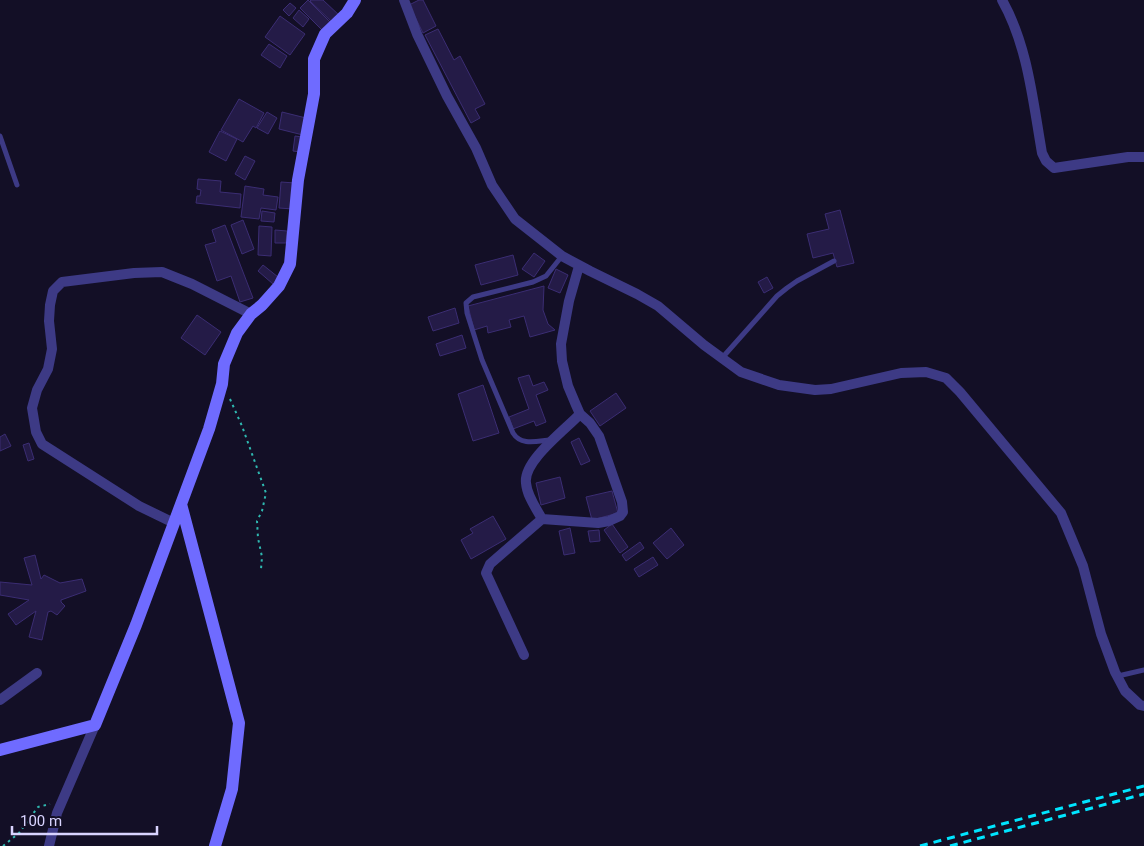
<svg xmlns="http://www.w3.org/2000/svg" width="1144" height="846" viewBox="0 0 1144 846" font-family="Roboto,sans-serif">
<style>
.building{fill:#241b47;stroke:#3b2d73}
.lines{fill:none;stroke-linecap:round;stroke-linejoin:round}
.path{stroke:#2fb8b0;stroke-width:2;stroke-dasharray:2.5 4;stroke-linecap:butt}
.lane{stroke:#3d3a85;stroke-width:5}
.street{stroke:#3d3a85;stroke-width:10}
.secondary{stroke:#6f6bff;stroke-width:12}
.rail{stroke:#00e5ff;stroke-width:3;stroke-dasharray:8 6;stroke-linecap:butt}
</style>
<rect width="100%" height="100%" fill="#130f26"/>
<path class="building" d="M308 0 333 25 325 33 300 8Z
M311 0H323L341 17 334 24 310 1Z
M419 0H423L436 26 423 33 409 5Z
M290 3 296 8 289 16 283 10Z
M299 10 309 19 303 27 293 18Z
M280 16 305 34 290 55 265 37Z
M438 29 454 60 460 56 485 104 475 109 480 118 471 123 425 35Z
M269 44 287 56 280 68 261 55Z
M239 99 264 113 256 128 253 126 243 142 221 130Z
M267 112 277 118 268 134 257 128Z
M282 112 306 118 303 135 279 129Z
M220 131 237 139 226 161 209 152Z
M295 136 302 137 300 152 293 151Z
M245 156 255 161 245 180 235 174Z
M198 179 221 181 220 192 241 194 240 208 196 203 197 196H200L201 190 197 189Z
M281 182 295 183 293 209 279 208Z
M245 186 264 189 263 195 278 197 276 210 261 208 259 219 241 217Z
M840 210 854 263 837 267 833 253 813 258 807 234 829 229 825 214Z
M262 211 275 213 274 222 261 221Z
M243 220 254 249 242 254 231 225Z
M225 225 253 298 240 302 231 276 217 281 205 245 216 242 212 230Z
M259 226 272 227 271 256 258 255Z
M275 230 287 231 286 243H275Z
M534 253 545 261 534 277 522 269Z
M513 255 518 275 481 285 475 265Z
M263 265 278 277 273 284 258 271Z
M556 269 568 275 560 293 548 288Z
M767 277 773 288 764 293 758 282Z
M544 286 543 310 548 324 555 330 530 337 524 316 509 320 511 327 488 333 487 326 474 330 468 306Z
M455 308 459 323 433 331 428 317Z
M197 315 221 332 205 355 181 338Z
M462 335 466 348 440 356 436 344Z
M529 375 533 386 544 382 548 390 536 395 546 422 536 426 534 421 513 429 509 417 529 409 518 378Z
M483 385 499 433 473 441 458 394Z
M616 393 626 408 600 426 590 411Z
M5 434 11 446 0 451V437Z
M579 438 590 461 581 465 571 442Z
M29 443 34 459 28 461 23 445Z
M560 477 565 498 541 505 536 483Z
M612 491 618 513 592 520 586 497Z
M493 516 506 539 471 559 461 540 473 533 470 529Z
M612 524 628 547 620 553 604 530Z
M570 528 575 553 564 555 559 531Z
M671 528 684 545 667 559 653 543Z
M599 530 600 541 590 542 588 531Z
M640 542 644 548 626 561 622 555Z
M35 555 41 579 44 575 60 583 82 579 86 591 61 600V602L65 606 57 615 51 611 48 612 42 640 29 637 36 611 16 625 8 614 29 600 0 595V582L32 585 24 558Z
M653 557 658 565 639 577 634 569Z"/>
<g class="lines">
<path class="path" d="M230 399 242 426 266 493 262 511 257 521 258 538 262 557 261 569
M3 846 19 833 38 807 50 804"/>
<path class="lane" d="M0 136 17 185
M722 358 777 296 787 288 797 281 834 261
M550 440C537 441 521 446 513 433L482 360 467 313 466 303 473 297 533 282 546 276 562 256
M1118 676 1144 670"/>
<path class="street" d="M404 0 417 34 447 96 476 148 492 185 515 219 562 256 590 271 637 294 658 306 704 345 741 372 779 385 815 390 831 389 901 373 926 372 946 378 960 392 1061 513 1083 566 1101 634 1115 672 1125 691 1140 705 1144 706
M1002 0C1028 46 1033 102 1042 153L1046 161 1054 168 1128 157H1144
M579 266 569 301 561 344 562 361 568 386 576 405 580 414 590 423 599 436 622 502 623 512 620 516 609 521 598 523 542 519C536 508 527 496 526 483 523 461 565 430 580 414
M174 523 139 506 42 444 36 432 32 408 37 390 48 369 52 349 49 321 50 305 53 291 62 282 134 273 162 272 192 284 251 314
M524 655 486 573 490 564 542 519
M0 700 37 673
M49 846 57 813 95 725"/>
<path class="secondary" d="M181 504 239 723 232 789 215 846
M0 750 95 725 136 625 209 429 222 384 224 364 237 333 251 314 262 305 279 286 290 264 298 180 314 94V59L325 34 347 13 355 0"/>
<path class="rail" d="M920 846 1144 786
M950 846 1144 794"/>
</g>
<path d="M12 826v8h145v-8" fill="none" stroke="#d9d4ff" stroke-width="2.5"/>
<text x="20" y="826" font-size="15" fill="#d9d4ff" stroke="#130f26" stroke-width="4" paint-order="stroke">100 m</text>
</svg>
